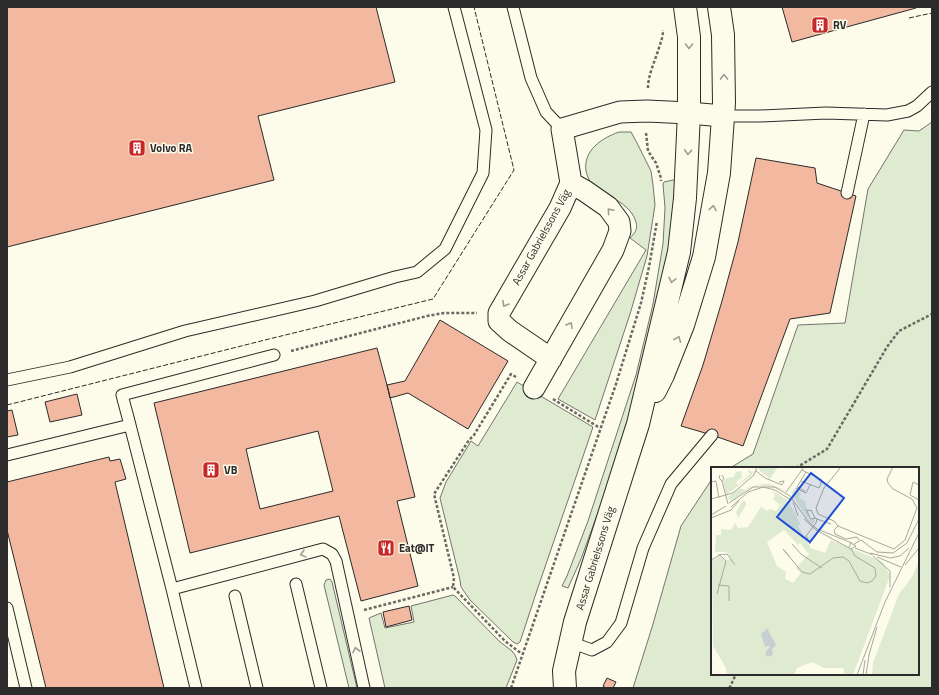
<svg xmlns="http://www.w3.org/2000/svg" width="939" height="695" viewBox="0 0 939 695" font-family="'Titillium Web',sans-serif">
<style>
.green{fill:#deebd1;stroke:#74746e}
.building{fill:#f2b8a0;stroke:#2b2b2b;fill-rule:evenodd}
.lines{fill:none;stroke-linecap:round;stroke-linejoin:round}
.lane-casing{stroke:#2b2b2b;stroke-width:13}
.street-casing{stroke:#2b2b2b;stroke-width:23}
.secondary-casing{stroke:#2b2b2b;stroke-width:24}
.path{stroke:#6a6964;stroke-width:2.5;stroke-dasharray:3 2;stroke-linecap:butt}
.lane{stroke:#fdfbea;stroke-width:11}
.street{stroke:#fdfbea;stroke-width:21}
.secondary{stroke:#fdfbea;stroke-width:22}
.fence{stroke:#2b2b2b;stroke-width:1;stroke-dasharray:5 2;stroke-linecap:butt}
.oneway{stroke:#9e9d94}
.labels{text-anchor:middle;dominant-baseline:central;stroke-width:3;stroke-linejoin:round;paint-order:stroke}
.poi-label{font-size:11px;font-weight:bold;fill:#2b2b2b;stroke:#fdfbea;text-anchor:start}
.street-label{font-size:11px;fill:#2b2b2b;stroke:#fdfbea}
.inset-road{fill:none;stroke:#a9a89e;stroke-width:1}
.view{fill:#1d4ed8;fill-opacity:0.15;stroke:#1d4ed8;stroke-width:2}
.inset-edge{fill:none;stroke:#2b2b2b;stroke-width:2}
</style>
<rect width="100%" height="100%" fill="#fdfbea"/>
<path class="green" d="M932 122V688H633L653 624 681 526 712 479V674H918V468H730L753 454 798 325 845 323 868 189 904 130 919 131Z
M619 132H631L637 143 651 171 653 185 655 205 647 256 630 314 595 420 558 399 646 250 630 238C635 233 638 229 636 222 632 207 615 199 603 192 599 190 595 188 592 185 589 181 587 175 586 171 583 150 602 138 619 132Z
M673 180 678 181 664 281 624 436 600 507 581 559 568 588 562 586 567 576 588 521 636 375 653 304 663 244 665 208 663 184 664 182Z
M517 382 593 427C569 499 543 570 520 642L517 644 513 642 470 600 461 587 460 580 440 498 446 482 471 441 478 446Z
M330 579 332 582 357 688H349L324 585 326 580Z
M453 595 455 596 499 641 512 651 515 655 517 660 506 688H385L369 618 381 613 385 628 414 622 411 606Z"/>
<path class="building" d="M7 7H376L395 82 258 116 274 180 7 247Z
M782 7H916V8L792 42Z
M756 158 815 168 817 183 856 196 830 313 790 319 743 446 712 435 681 426 703 365 722 301 738 242Z
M440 320 508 361 468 429 408 393 390 398 387 385 405 381Z
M377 348 387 385 415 497 397 501 418 586 361 601 339 516 190 553 154 403ZM318 431 333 491 260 509 246 449Z
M77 394 82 415 50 422 45 402Z
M12 410 18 435 7 437V411Z
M109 457 110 461 120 459 126 479 115 482 164 688H46L7 530V482Z
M409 606 412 620 386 627 383 612Z
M607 678 616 682 613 688H606L603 686Z"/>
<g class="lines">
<g class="lane-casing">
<path id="lane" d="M513 7 531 78 546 112 562 129
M723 116H760L826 113 887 115 908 111 917 106 932 92
M847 193 864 114
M7 380 70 367 185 331 315 301 395 277 417 272 445 249 483 173 486 130 454 7
M130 425 122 395 274 355
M7 455 130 425 172 589 196 688
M296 584 321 688
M172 589 323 549 332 554 336 561 364 688
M235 596 257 688
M7 608 26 688
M570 642 592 650 607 642 621 623 643 548 671 484 712 435"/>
</g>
<g class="street-casing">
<path id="street" d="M571 183 562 129 620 112 647 111 689 113 723 116
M534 388 613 250 620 231 619 222 608 207 585 191 571 183 560 208 499 313V321L510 331 551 359"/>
</g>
<g class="secondary-casing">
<path id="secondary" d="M655 391 663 375 683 325 704 257 719 173 724 103 723 35 719 7
M565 688 564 671 575 622 638 424 679 252 685 198 689 113V37L685 7"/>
</g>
<path class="path" d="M648 88C648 76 654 63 658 51 660 44 663 38 663 30
M646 133 648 151 656 163 661 178V181
M291 351 427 316 444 313H477
M516 377 511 374 474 435 469 440 434 494 454 578 453 587 505 641 522 654
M553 399 600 428
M796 468 827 449 887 347 899 331 932 314
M364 610 453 587
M511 688 616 384 641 303 649 267 657 221
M729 688 730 687 736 674"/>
<use href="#lane" class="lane"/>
<use href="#street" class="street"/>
<use href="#secondary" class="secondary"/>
<path class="fence" d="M909 18 932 13
M7 405 269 339 433 299 514 170 474 7"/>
</g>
<defs><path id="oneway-chevron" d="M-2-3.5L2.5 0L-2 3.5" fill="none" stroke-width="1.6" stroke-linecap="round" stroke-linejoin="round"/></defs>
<g class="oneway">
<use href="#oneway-chevron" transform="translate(689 46) rotate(90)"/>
<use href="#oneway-chevron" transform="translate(724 77) rotate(-91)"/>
<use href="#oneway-chevron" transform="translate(688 152) rotate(93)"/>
<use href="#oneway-chevron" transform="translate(713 208) rotate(-79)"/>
<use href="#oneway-chevron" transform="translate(610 211) rotate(-131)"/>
<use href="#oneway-chevron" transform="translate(672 280) rotate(103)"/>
<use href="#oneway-chevron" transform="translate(505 304) rotate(120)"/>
<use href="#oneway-chevron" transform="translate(570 325) rotate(-60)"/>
<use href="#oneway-chevron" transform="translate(678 339) rotate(-68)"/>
<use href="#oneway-chevron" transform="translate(303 554) rotate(165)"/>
<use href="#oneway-chevron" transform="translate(356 650) rotate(-102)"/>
</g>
<defs>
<g id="building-square" transform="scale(0.9)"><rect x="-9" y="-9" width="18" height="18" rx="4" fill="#c62828" stroke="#fdfbea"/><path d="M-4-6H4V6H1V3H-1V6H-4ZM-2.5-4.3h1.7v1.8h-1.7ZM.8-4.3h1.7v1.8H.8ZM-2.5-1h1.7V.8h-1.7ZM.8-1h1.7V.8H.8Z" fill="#fff"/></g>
<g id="restaurant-square" transform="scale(0.9)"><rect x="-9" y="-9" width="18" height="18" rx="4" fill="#c62828" stroke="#fdfbea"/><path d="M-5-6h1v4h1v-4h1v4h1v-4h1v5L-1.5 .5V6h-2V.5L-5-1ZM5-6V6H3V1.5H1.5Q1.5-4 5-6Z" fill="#fff"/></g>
</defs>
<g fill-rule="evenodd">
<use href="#building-square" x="820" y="25"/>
<use href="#building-square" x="137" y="148"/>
<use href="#building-square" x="211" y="470"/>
<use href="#restaurant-square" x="386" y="548"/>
</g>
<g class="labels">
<g class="poi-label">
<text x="833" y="25">RV</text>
<text x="150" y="148">Volvo RA</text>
<text x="224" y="470">VB</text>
<text x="399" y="548">Eat@IT</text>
</g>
<g class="street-label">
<text transform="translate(541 237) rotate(-61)">Assar Gabrielssons Väg</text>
<text transform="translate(595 558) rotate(-73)">Assar Gabrielssons Väg</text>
</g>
</g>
<g transform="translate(711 467)">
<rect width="208" height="208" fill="#fdfbea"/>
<path d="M48 0H67L59 12 48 3ZM36 2 42 5 44 3 40 9 15 28 12 14 15 11 23 10 25 5 30 4 31 10 25 15 27 18 39 7ZM49 17H58L75 23 48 18 37 22 23 33 18 34 22 32 18 33 17 30 29 21 34 23 37 21 42 19ZM83 22 90 26 88 31 94 34 98 52H104V56H100L95 50 100 55 95 49 80 26ZM60 23 75 32 83 44 89 57 87 59 100 81 114 86 120 73 172 95 179 109 142 208H134L132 201H113L101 195 86 201 83 208H16L15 201 2 179 1 94 9 89 14 94 19 92 16 85H4L5 68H10V62L20 63 24 56 27 61 37 60 50 40 56 44 59 42 65 44 69 38 62 32 64 28ZM73 63 87 78 89 76 98 87 85 101 90 106 82 116 74 112 75 105 66 99 56 75ZM52 163 61 182 56 190 54 186 59 179 54 180ZM32 34H35V38L27 51 25 45ZM208 94V208H161L162 196 188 127 201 110Z" fill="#deebd1" fill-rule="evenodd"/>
<path d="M56 161 65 178 61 182 62 188 56 190 54 186 59 179 54 180 50 167Z" fill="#c7d0d0"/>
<path class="inset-road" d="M130 0 113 21 105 41 107 47 123 54 127 59 183 82 194 73 206 41 201 32 182 22 177 16 176 12 182 0M91 3 95 5 86 20 94 24M45 4 54 11 71 18 73 14 68 15M9 8 8 11 11 14 13 11 11 8M11 14 17 37M90 14 108 21 111 13 95 5M0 15 5 14 8 31M208 18 202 15 199 28 208 33M84 21 95 26 99 18M75 25 93 0M0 32 22 26 43 8 46 0M82 35 87 49M18 36 42 20H64L79 29 97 54 106 62 141 76M20 40 37 25 52 20 64 23 80 33M95 42 96 44 99 51 100 52 104 51 100 43 96 44M0 48 15 39M0 51 20 43 28 34M93 52 105 63 140 82 145 79 140 76 138 80M106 52 120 57M127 59 123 63 124 67 135 72 146 70 148 73M81 77 91 88 111 101M99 77 95 69 105 56 106 52 104 51M143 77 150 73 166 85 182 86 196 76 208 52M144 81 162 88M159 86 179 91 189 89M7 88 16 87 24 98M162 89 179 104V120M189 89 198 81M79 90 72 82 91 105 99 107 122 91 132 90 138 94 149 114 156 116 161 114 165 109 164 101 144 89 140 82M166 90 190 100M0 93 9 88 15 94 6 127M194 98 208 81M0 112V128M7 118 18 119V134M146 208 174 135 208 66M152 208 154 193M155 208 158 188 166 160"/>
<path class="view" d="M100 6 133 31 99 75 66 50Z"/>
<rect width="208" height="208" class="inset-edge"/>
</g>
<rect width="939" height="695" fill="none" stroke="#2b2b2b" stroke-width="16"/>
</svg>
